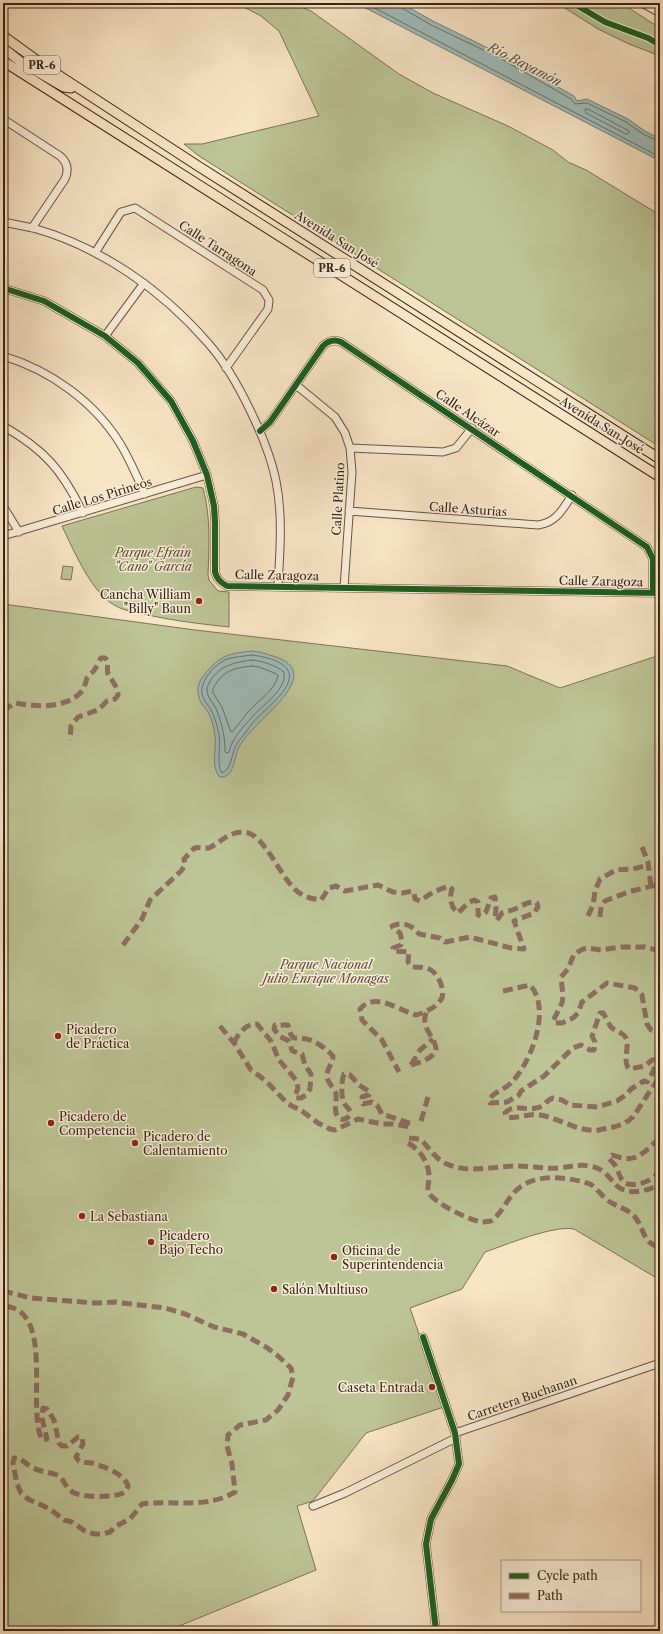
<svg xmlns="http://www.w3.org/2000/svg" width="663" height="1634" viewBox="0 0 663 1634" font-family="'Libre Caslon Text',serif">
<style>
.green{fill:#bdc596;stroke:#7c7455}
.water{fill:#9fbdbc;stroke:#778079}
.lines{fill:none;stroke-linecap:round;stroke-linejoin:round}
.shore{stroke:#6d7068;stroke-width:1}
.minor-casing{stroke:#6a5440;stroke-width:9}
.major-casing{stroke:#3b2414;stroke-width:11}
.minor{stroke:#faeeda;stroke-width:7}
.major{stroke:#f8e5c6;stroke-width:9}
.quiet{stroke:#8d6e63;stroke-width:5;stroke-dasharray:10 5;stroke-linecap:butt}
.cycleway-casing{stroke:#faeeda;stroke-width:8}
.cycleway{stroke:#1b5e20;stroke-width:6}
.poi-dot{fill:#8f2418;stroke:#faeeda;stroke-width:1.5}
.labels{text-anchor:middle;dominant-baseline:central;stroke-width:3;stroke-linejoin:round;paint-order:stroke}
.shield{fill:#faeeda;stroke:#74614f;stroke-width:1}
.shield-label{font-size:11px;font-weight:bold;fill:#3b2414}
.street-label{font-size:12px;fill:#3b2414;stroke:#faeeda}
.park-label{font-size:12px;font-style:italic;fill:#5c4c34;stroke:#faeeda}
.poi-label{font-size:12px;fill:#3b2414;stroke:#faeeda;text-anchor:start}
.water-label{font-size:13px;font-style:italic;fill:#595246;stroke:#faeeda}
</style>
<rect width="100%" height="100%" fill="#f8e5c6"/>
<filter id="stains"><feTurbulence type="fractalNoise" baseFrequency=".005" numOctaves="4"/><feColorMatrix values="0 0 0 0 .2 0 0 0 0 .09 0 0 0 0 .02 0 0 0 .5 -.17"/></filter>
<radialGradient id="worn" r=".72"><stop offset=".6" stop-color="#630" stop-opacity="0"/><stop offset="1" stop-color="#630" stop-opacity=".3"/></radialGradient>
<path class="green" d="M236 3H291L311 11 399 74 433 93 508 126 553 150 568 162 586 170 660 215V447L199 156 184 144H202L319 116 279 31 261 16Z
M557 3H621L660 28V56L629 44 598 29Z
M196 487 203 488C211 517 209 546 208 575L209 580 218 591 229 592V627C202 624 175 621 148 615 135 612 122 611 111 603 90 589 73 549 62 526Z
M63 566 73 567 71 580 61 579Z
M3 604 195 630 507 666 560 688 660 655V1280L574 1229C553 1225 506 1245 485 1252L462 1289 410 1308 444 1407 366 1433 313 1501 297 1506 316 1570 167 1631H3Z"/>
<path class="water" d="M356 3H401L433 21 500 54 574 96 577 101 587 99 628 119 645 131 660 139V161Z
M252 651C262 652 271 655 281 659 314 674 274 707 261 721 254 728 244 738 239 747 234 756 235 778 220 777 210 767 217 748 215 736 214 728 212 719 208 712 205 707 200 703 199 697 196 688 199 681 205 674 221 655 227 654 252 651Z"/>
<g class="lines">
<path class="shore" d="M365 3 660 157
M400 3 402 8 431 25 498 57 571 99 575 104 587 103 626 122 643 134 660 142
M588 109 629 131V133L626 134 586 113 585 110Z
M252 655C275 658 304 667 281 694 274 703 265 710 257 718 250 725 245 734 238 742 231 750 233 769 222 773 216 766 221 745 219 734 217 726 215 717 211 710 209 706 205 702 203 697 197 683 215 664 227 659 235 657 244 656 252 655Z
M251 660C263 661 275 665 284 672 287 690 263 704 253 716 243 727 232 738 229 752L226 753 225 751C225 737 222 724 217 711 214 703 206 697 207 688 215 667 231 663 251 660Z
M252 666 259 667 277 674 278 676C274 692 258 700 248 712 243 718 238 725 233 731L231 732 222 707 213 693V689C222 671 233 668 252 666Z"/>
<g class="minor-casing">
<path id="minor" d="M642 3 660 13
M3 119 60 156C67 162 69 170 65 179L32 228
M3 222C13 224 23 226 33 228 101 247 162 290 208 343 226 363 240 389 251 412 262 435 271 456 276 481 283 516 280 551 278 586
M95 253 121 212 135 208 263 290 269 300 268 309 226 368
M3 288 44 301 105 336 138 363 171 401 193 441 207 475 214 506 215 522V572C217 579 220 582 227 586L660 593
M105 336 144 283
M3 356C50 370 95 402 121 445 130 460 137 477 145 494
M296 385 335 417 345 433 350 448 352 472 344 588
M3 426C45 450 62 470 83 513
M260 431 270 422 323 346C328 341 334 339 341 342L647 547 653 559V593
M350 448 443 452 456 448 472 428
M3 506 19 532
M349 511 538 525C556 523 563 509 572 495
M3 536 207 475
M423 1337 455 1433 459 1464 452 1480 431 1519 426 1544 436 1631
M455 1433 660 1363
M313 1506 345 1493 456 1438"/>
</g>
<g class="major-casing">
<path id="major" d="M3 36 46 67 198 166 660 459
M3 48 21 62 64 87 71 88
M3 61 660 477"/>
</g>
<use href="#minor" class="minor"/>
<use href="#major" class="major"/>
<path class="quiet" d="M3 710 16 703C35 707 66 709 81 692 85 687 85 684 87 678 89 674 93 673 95 669 97 666 99 661 101 658H105C110 663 106 667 108 674 112 681 118 687 118 695L115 699 107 701 98 710 78 717 71 726 70 740
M642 847 648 862 651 887
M588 916 593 905 595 891 600 879 616 870 633 869 648 865
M600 917 601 907 605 901 628 892 660 884
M123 945 142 919 150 900 181 871 185 865 184 859C198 844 191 848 209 848 221 842 227 833 242 832 265 830 281 883 301 894 307 898 314 899 321 900L329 888 336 886 345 891 378 885 393 892 403 893 412 891 414 893 415 899 420 901 433 892 449 886 452 889C449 898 451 908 458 913L468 903 474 900 478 902V915L481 916 486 912 491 898 495 897 496 908 495 919 497 920 502 913C506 911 511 911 515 909 523 906 528 900 537 903L538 907 534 913 514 921 524 949 511 948 470 937 445 942 440 938 419 934C412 925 403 921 392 926L393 928 400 933 402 941 401 945 393 948 394 951 409 952 408 962 412 967C418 967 425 967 431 970 439 975 447 993 440 1001 434 1009 425 1012 416 1015 400 1011 375 991 360 1009L362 1020 382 1040 399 1072
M660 951 645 947H621L601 950 587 948 583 949 574 954 568 969 561 977 563 996 562 1003 553 1021 555 1023H562L573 1018 578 1013 582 1002 607 983 635 988 642 995 647 1024 651 1030 660 1033
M503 991 530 985C552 1009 531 1062 512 1082 506 1089 491 1093 489 1101L490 1103 507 1102 519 1095 521 1091 544 1076 573 1048 581 1045 590 1050H594L595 1042 592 1036 600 1013H603C606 1017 608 1023 611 1027 616 1032 623 1032 626 1038 630 1048 622 1060 629 1069L645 1066 652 1060H654C656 1068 652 1075 647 1082L644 1081 631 1089 627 1094 617 1101 598 1107 570 1105 562 1100 553 1098C546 1100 544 1107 536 1108 525 1111 514 1103 505 1113L507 1117C518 1119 529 1113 540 1115 559 1118 580 1133 599 1130 607 1128 619 1127 626 1122 629 1121 630 1119 633 1117L660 1076
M220 1026 234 1043 251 1070 266 1081 288 1104 302 1111 318 1123 330 1129 335 1130 358 1119 382 1124H394L411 1127
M234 1043C238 1034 246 1023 257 1024L271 1041 279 1060 296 1080 298 1088 295 1096 296 1098H301L306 1095 310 1089 311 1074 305 1065 302 1054C288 1049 294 1054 289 1041L279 1036 274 1029 275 1025H288L291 1035 294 1038C311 1037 322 1045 333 1056 333 1063 328 1067 327 1074 326 1082 334 1087 336 1094 337 1103 333 1110 338 1118 344 1121 348 1119 351 1113 349 1108 346 1107 344 1103 341 1097 341 1081 344 1074L350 1075 359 1085 370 1092 369 1095 362 1097 363 1104 372 1102 377 1105 382 1114 412 1124
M411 1065C464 1050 414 1036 427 1011
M411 1065 420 1050 433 1039
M421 1121 428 1097
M409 1138 420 1139C430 1148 435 1159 447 1164 469 1174 493 1166 516 1166 530 1166 544 1169 558 1168 572 1167 580 1163 594 1167 605 1170 609 1178 617 1186 628 1196 649 1191 660 1184
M660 1139C656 1141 653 1144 650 1147 636 1160 630 1161 612 1155L609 1158C611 1161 613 1163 615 1165 619 1171 619 1178 624 1182 633 1189 657 1180 660 1169
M408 1143C419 1149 428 1161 429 1175 430 1181 426 1187 429 1193 434 1203 471 1221 482 1222 485 1222 489 1221 491 1221 503 1213 507 1197 519 1188 537 1173 569 1177 590 1184 596 1187 603 1198 610 1202 618 1207 628 1209 634 1216 645 1228 641 1242 660 1248
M660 1152 658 1154 660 1164
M3 1291 31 1298 95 1303 114 1302 165 1308 185 1314 214 1327 243 1334 266 1347 278 1356 291 1368 293 1377 288 1395 278 1410 266 1420 240 1425 228 1435 227 1446 232 1464 235 1492C207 1509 173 1500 142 1504L130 1519 116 1526 110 1532 103 1534H94L85 1531 72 1522 64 1520 50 1509 28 1499 21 1493 17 1484 13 1463 14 1458H18C23 1460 27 1465 33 1468 41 1472 49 1472 57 1475 64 1478 65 1487 71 1491 79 1498 113 1498 123 1493 126 1492 127 1489 128 1486 125 1474 103 1466 92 1463 87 1462 83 1463 79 1461L76 1457 83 1444 82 1437H78L67 1446H62L59 1443 54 1420 47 1409 43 1408 42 1418 47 1439 42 1440C26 1408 56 1308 3 1306"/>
<g class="cycleway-casing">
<path id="cycleway" d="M573 3 605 22 648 38 660 45
M3 288 44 301 105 336 138 363 171 401 193 441 207 475 214 506 215 522V572C217 579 220 582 227 586L660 593
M260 431 270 422 323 346C328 341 334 339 341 342L647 547 653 559V593
M423 1337 455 1433 459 1464 452 1480 431 1519 426 1544 436 1631"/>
</g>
<use href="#cycleway" class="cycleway"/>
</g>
<g class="poi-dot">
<circle cx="199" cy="601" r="4"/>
<circle cx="58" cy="1036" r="4"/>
<circle cx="51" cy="1123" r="4"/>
<circle cx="135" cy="1143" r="4"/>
<circle cx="82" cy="1216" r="4"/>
<circle cx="151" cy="1242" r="4"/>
<circle cx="334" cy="1257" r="4"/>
<circle cx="274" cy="1289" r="4"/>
<circle cx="432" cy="1387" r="4"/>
</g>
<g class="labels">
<g class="shield">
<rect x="24" y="56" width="36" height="18" rx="3"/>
<rect x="314" y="259" width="36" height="18" rx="3"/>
</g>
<g class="shield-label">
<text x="42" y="65">PR-6</text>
<text x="332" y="268">PR-6</text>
</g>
<g class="street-label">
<text transform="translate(337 239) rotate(32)">Avenida San José</text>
<text transform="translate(218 248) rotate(33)">Calle Tarragona</text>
<text transform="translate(468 413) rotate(34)">Calle Alcázar</text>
<text transform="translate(602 425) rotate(32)">Avenida San José</text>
<text transform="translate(102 496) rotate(-17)">Calle Los Pirineos</text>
<text transform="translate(338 499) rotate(-87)">Calle Platino</text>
<text transform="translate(468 509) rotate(4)">Calle Asturias</text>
<text transform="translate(277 575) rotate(1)">Calle Zaragoza</text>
<text transform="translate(601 581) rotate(1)">Calle Zaragoza</text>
<text transform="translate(522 1398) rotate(-19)">Carretera Buchanan</text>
</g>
<g class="park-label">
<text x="153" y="552">Parque Efraín<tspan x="153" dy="14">"Cano" García</tspan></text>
<text x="326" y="964">Parque Nacional<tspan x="326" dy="14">Julio Enrique Monagas</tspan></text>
</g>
<g class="poi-label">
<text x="191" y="594" text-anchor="end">Cancha William<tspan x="191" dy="14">"Billy" Baun</tspan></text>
<text x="66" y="1029">Picadero<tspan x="66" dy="14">de Práctica</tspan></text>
<text x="59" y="1116">Picadero de<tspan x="59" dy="14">Competencia</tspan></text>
<text x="143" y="1136">Picadero de<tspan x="143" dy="14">Calentamiento</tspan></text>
<text x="90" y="1216">La Sebastiana</text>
<text x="159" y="1235">Picadero<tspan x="159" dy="14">Bajo Techo</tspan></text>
<text x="342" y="1250">Oficina de<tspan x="342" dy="14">Superintendencia</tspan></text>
<text x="282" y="1289">Salón Multiuso</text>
<text x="424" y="1387" text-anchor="end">Caseta Entrada</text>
</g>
<g class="water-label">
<text transform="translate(525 64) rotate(27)">Río Bayamón</text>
</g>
</g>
<rect width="663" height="1634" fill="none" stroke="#f8e5c6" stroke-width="16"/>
<rect x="4" y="4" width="655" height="1626" fill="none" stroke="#3b2414" stroke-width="2"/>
<rect x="8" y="8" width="647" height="1618" fill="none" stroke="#3b2414"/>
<rect x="501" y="1560" width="140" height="52" fill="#faeeda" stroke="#ae9d8b"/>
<rect x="509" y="1573" width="20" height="6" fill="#1b5e20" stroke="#ae9d8b"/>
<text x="537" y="1580" font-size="12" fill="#3b2414">Cycle path</text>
<rect x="509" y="1593" width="20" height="6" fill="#8d6e63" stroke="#ae9d8b"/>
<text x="537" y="1600" font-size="12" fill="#3b2414">Path</text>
<rect width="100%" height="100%" filter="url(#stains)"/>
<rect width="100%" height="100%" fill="url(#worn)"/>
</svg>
